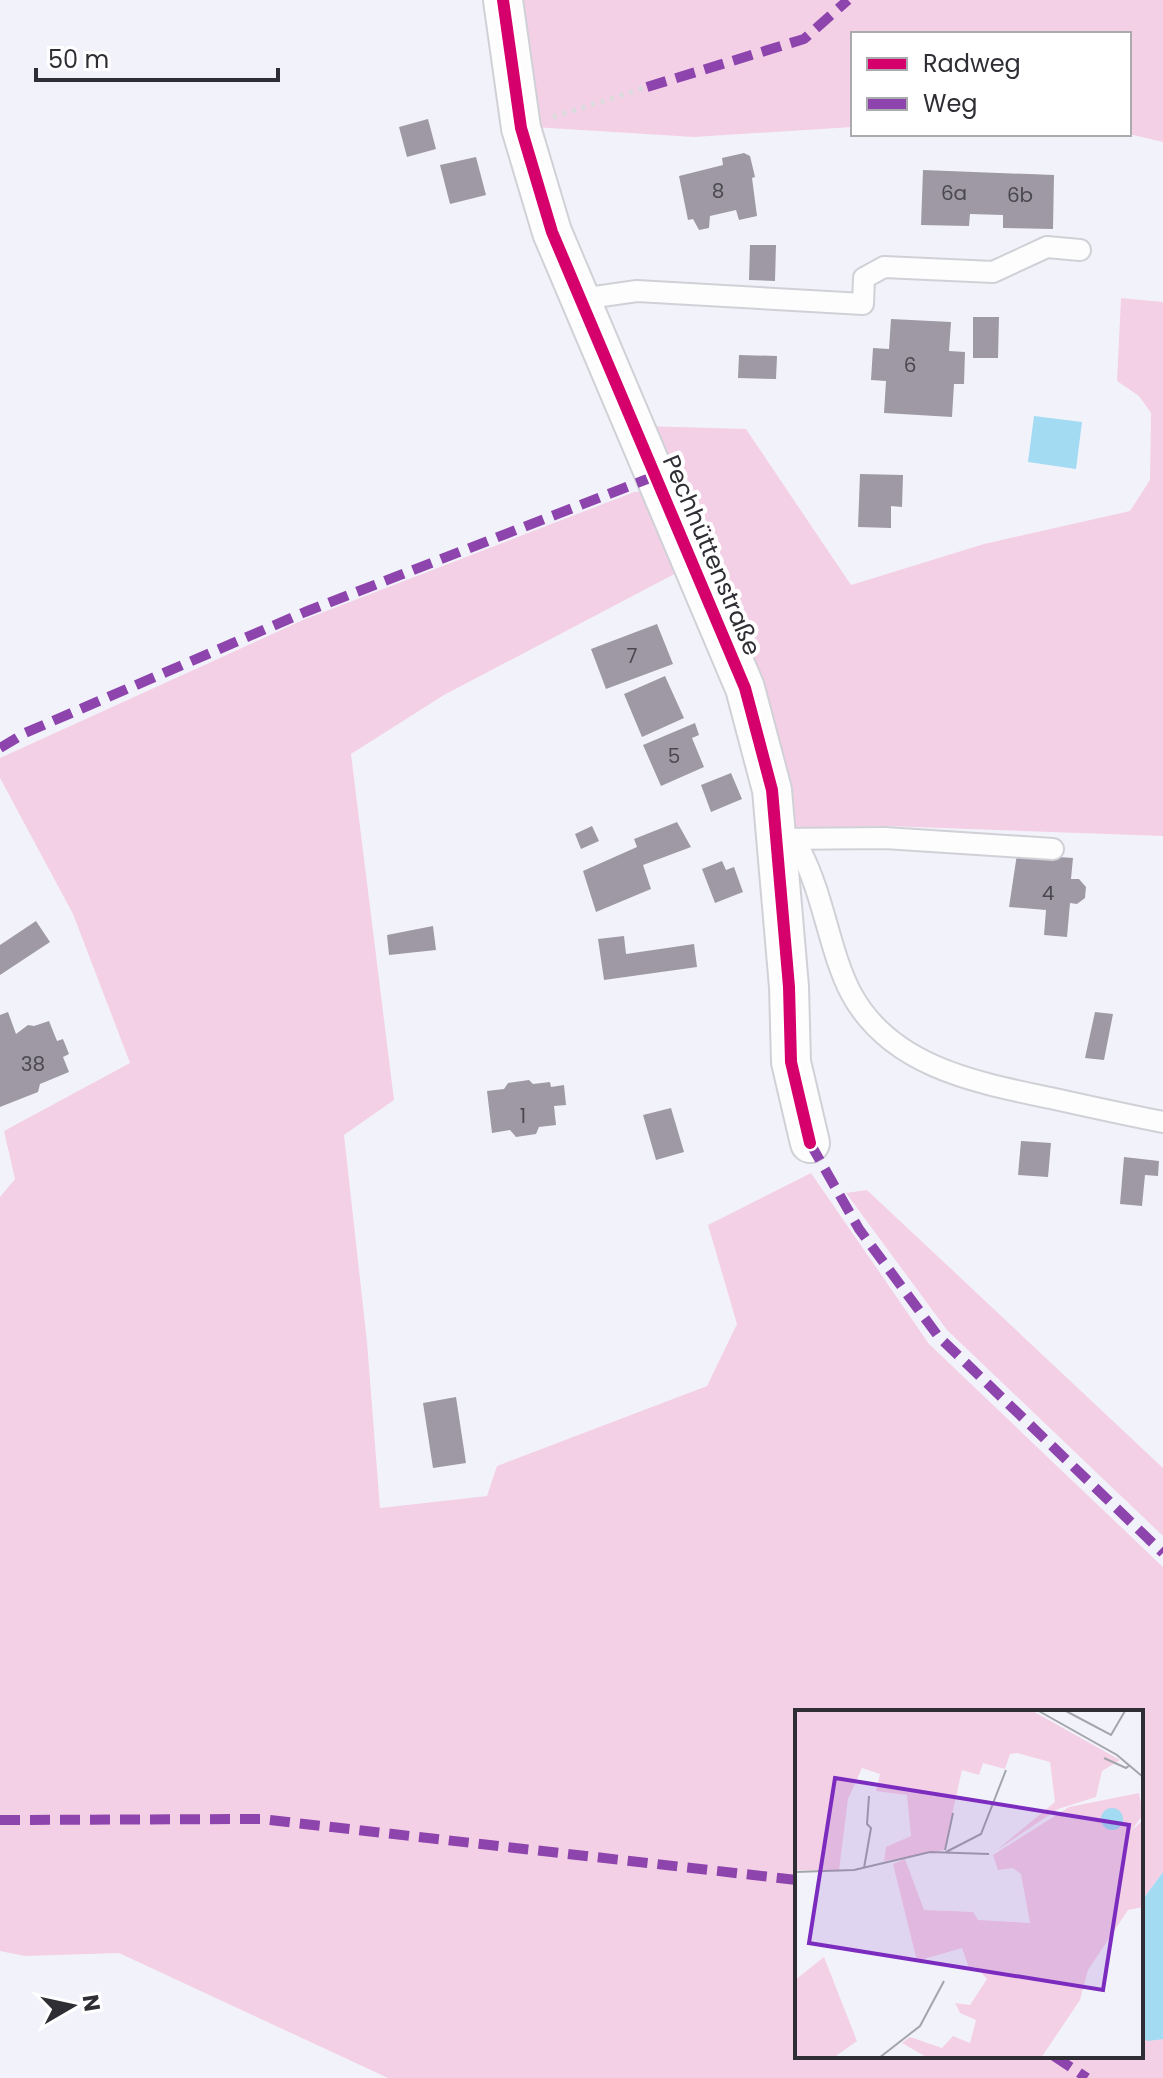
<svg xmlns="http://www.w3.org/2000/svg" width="1163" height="2078" viewBox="0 0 1163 2078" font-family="Poppins,sans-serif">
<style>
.green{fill:#f4d0e7}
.water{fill:#a2dbf2}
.building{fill:#9f99a5}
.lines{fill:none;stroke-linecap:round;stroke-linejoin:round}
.service-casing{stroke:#d0d1d7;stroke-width:24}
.minor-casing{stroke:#d0d1d7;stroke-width:42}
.path{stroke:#dbdbde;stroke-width:5;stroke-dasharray:4 6;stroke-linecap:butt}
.service{stroke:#fdfdfe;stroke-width:20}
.minor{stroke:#fdfdfe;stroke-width:38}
.quiet{stroke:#8e44ad;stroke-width:10;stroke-dasharray:20 10;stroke-linecap:butt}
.cycleway-casing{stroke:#fff;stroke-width:17}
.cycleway{stroke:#d6006c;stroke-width:12}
.labels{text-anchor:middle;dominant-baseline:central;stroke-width:8;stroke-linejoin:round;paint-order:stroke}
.number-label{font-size:20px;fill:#4a4950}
.street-label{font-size:24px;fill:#2e2e34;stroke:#fff}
.inset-road{fill:none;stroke:#a4a4ab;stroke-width:2}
.view{fill:#7b2cbf;fill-opacity:0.15;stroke:#7b2cbf;stroke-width:4}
.inset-edge{fill:none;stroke:#2e2e34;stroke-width:4}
</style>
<rect width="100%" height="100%" fill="#f2f3fa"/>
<path class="green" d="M515 0H1163V142L1129 134V34H853V127L694 137 533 127Z
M1121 298 1163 302V836L886 826 788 829 644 426 746 429 851 585 984 544 1130 511 1150 480 1151 413 1139 396 1117 381Z
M650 491 684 569 444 695 351 754 394 1100 344 1135 367 1342 380 1508 487 1496 497 1466 707 1386 737 1324 708 1225 811 1173 929 1344 1163 1567V1872L1141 1902V1712H797V2056H1141V2038L1163 2039V2078H388L119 1953 25 1956 0 1951V1197L15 1179 4 1131 130 1063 73 914 0 778V758L303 620 634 492Z
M867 1190 1163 1468V1536L947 1330 846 1193Z"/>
<path class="water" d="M1034 416 1082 422 1076 469 1028 462Z
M1163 1872V2039L1148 2041 1141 2038V1902Z"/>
<path class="building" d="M428 119 436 149 407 157 399 127Z
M744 153 750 156 755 177 752 178 757 216 739 220 736 210 710 216 709 228 699 230 693 219 688 220 679 176 723 165 722 158Z
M476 157 486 195 450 204 440 165Z
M923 170 1054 175 1053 229 1003 228V215L970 214 969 226 921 225Z
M750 245H776L775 281 749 280Z
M973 317H999L998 358H973Z
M891 319 951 322 949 351 965 352 964 384H954L952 417 884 413 886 381 871 380 873 348 889 349Z
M739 355 777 356 776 379 738 378Z
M860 474 903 475 902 507 891 506V528L858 527Z
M657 624 673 664 606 689 591 649Z
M665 676 684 718 642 737 624 694Z
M695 723 699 735 692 738 704 767 661 786 643 745Z
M731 773 742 799 711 812 701 785Z
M677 822 691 847 643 865 651 889 596 912 583 871 637 847 634 839Z
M592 826 599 841 581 849 575 834Z
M1017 854 1073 858 1071 879H1079L1086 887 1085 898 1077 904 1070 903 1067 937 1044 935 1046 910 1009 907Z
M722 861 726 870 734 867 743 892 715 903 702 869Z
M36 921 50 942 0 975V945Z
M433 926 436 950 389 955 387 935Z
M624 936 626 954 694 944 697 967 604 980 598 939Z
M8 1012 16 1034 28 1025 34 1026 49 1021 57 1041 63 1039 69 1054 63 1057 69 1072 40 1084 38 1092 0 1107V1015Z
M1095 1012 1113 1014 1104 1060 1085 1058Z
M529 1080 533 1084 550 1082 551 1087 564 1085 566 1105 554 1106 556 1125 539 1127 536 1134 516 1137 510 1130 492 1133 487 1091 504 1089 508 1083Z
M671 1108 684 1152 656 1160 643 1115Z
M1021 1141 1051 1143 1048 1177 1018 1175Z
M1124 1157 1159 1161 1158 1176 1145 1175 1142 1206 1120 1204Z
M456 1397 466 1463 433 1468 423 1403Z"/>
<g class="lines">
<g class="service-casing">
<path id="service" d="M581 299 637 291 863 304 864 278 884 267 993 272 1047 247 1080 250
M777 839 885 838 1053 849
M779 848 802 854C824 898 830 953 851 993 891 1068 979 1083 1055 1099 1091 1107 1127 1115 1163 1122"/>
</g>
<g class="minor-casing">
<path id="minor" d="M503 0 521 128 552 232 745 688 772 790 789 987 791 1062 810 1143"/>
</g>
<path class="path" d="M553 117 647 87"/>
<use href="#service" class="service"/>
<use href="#minor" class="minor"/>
<path class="quiet" d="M647 87 804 39 848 0
M0 748 25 733 305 612 655 476
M810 1143 859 1229 938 1336 1163 1553
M0 1820 261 1819 797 1880
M1054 2056 1087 2078"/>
<g class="cycleway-casing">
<path id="cycleway" d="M503 0 521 128 552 232 745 688 772 790 789 987 791 1062 810 1143"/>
</g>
<use href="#cycleway" class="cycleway"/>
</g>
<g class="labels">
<g class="number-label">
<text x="718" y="191">8</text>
<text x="954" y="193">6a</text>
<text x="1020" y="195">6b</text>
<text x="910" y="365">6</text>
<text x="632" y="656">7</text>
<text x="674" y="756">5</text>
<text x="1048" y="893">4</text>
<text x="33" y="1064">38</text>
<text x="523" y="1116">1</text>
</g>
<g class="street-label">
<text transform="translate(712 555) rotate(67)">Pechhüttenstraße</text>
</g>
</g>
<g transform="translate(795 1710)">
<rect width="348" height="348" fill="#f2f3fa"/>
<path d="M0 0H236L325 50 307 61 301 87 263 99 202 140 260 92 255 52 222 43 215 44 210 59 188 53 184 65 167 60 149 140 89 151 91 137 116 126 112 85 81 81 85 64 67 58 53 89 44 160H0ZM344 83 348 105 336 121 348 110V197L333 200 293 260 285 290 246 348H133L107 333 115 327 147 338 158 326 175 333 181 310 165 303 160 293 175 295 192 269 181 257 174 258 167 238 122 251 98 154 110 149 129 200 178 202 183 210 235 213 226 164 218 158 203 160 198 145 274 97ZM29 247 62 331 38 348H0V270Z" fill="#f4d0e7"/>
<path d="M306 109a11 11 0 1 1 22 0a11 11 0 1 1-22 0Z" fill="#a2dbf2"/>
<path class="inset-road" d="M242 0 322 45 348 67M269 0 316 25 330 1M309 48 331 58 335 55M150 140 158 103M151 142 186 124 211 60M69 158 76 118 72 114 74 86M0 162 59 160 135 142 194 144M84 348 125 316 149 271"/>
<path class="view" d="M40 68 334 115 308 280 14 233Z"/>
<rect width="348" height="348" class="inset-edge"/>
</g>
<rect x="851" y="32" width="280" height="104" fill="#ffffff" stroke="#ababae" stroke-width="2"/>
<rect x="867" y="58" width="40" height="12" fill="#d6006c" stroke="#ababae" stroke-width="2"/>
<text x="923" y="72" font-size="24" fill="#2e2e34">Radweg</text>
<rect x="867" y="98" width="40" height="12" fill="#8e44ad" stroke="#ababae" stroke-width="2"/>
<text x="923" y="112" font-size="24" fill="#2e2e34">Weg</text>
<g transform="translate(72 2006) rotate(81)" stroke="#ffffff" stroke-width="6" paint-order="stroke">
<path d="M0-6L14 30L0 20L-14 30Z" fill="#2e2e34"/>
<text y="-12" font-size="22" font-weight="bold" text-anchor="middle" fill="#2e2e34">N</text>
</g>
<path d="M36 68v12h242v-12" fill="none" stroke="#2e2e34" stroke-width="4"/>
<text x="48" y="68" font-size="24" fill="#2e2e34" stroke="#ffffff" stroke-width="6" paint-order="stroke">50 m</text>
</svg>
